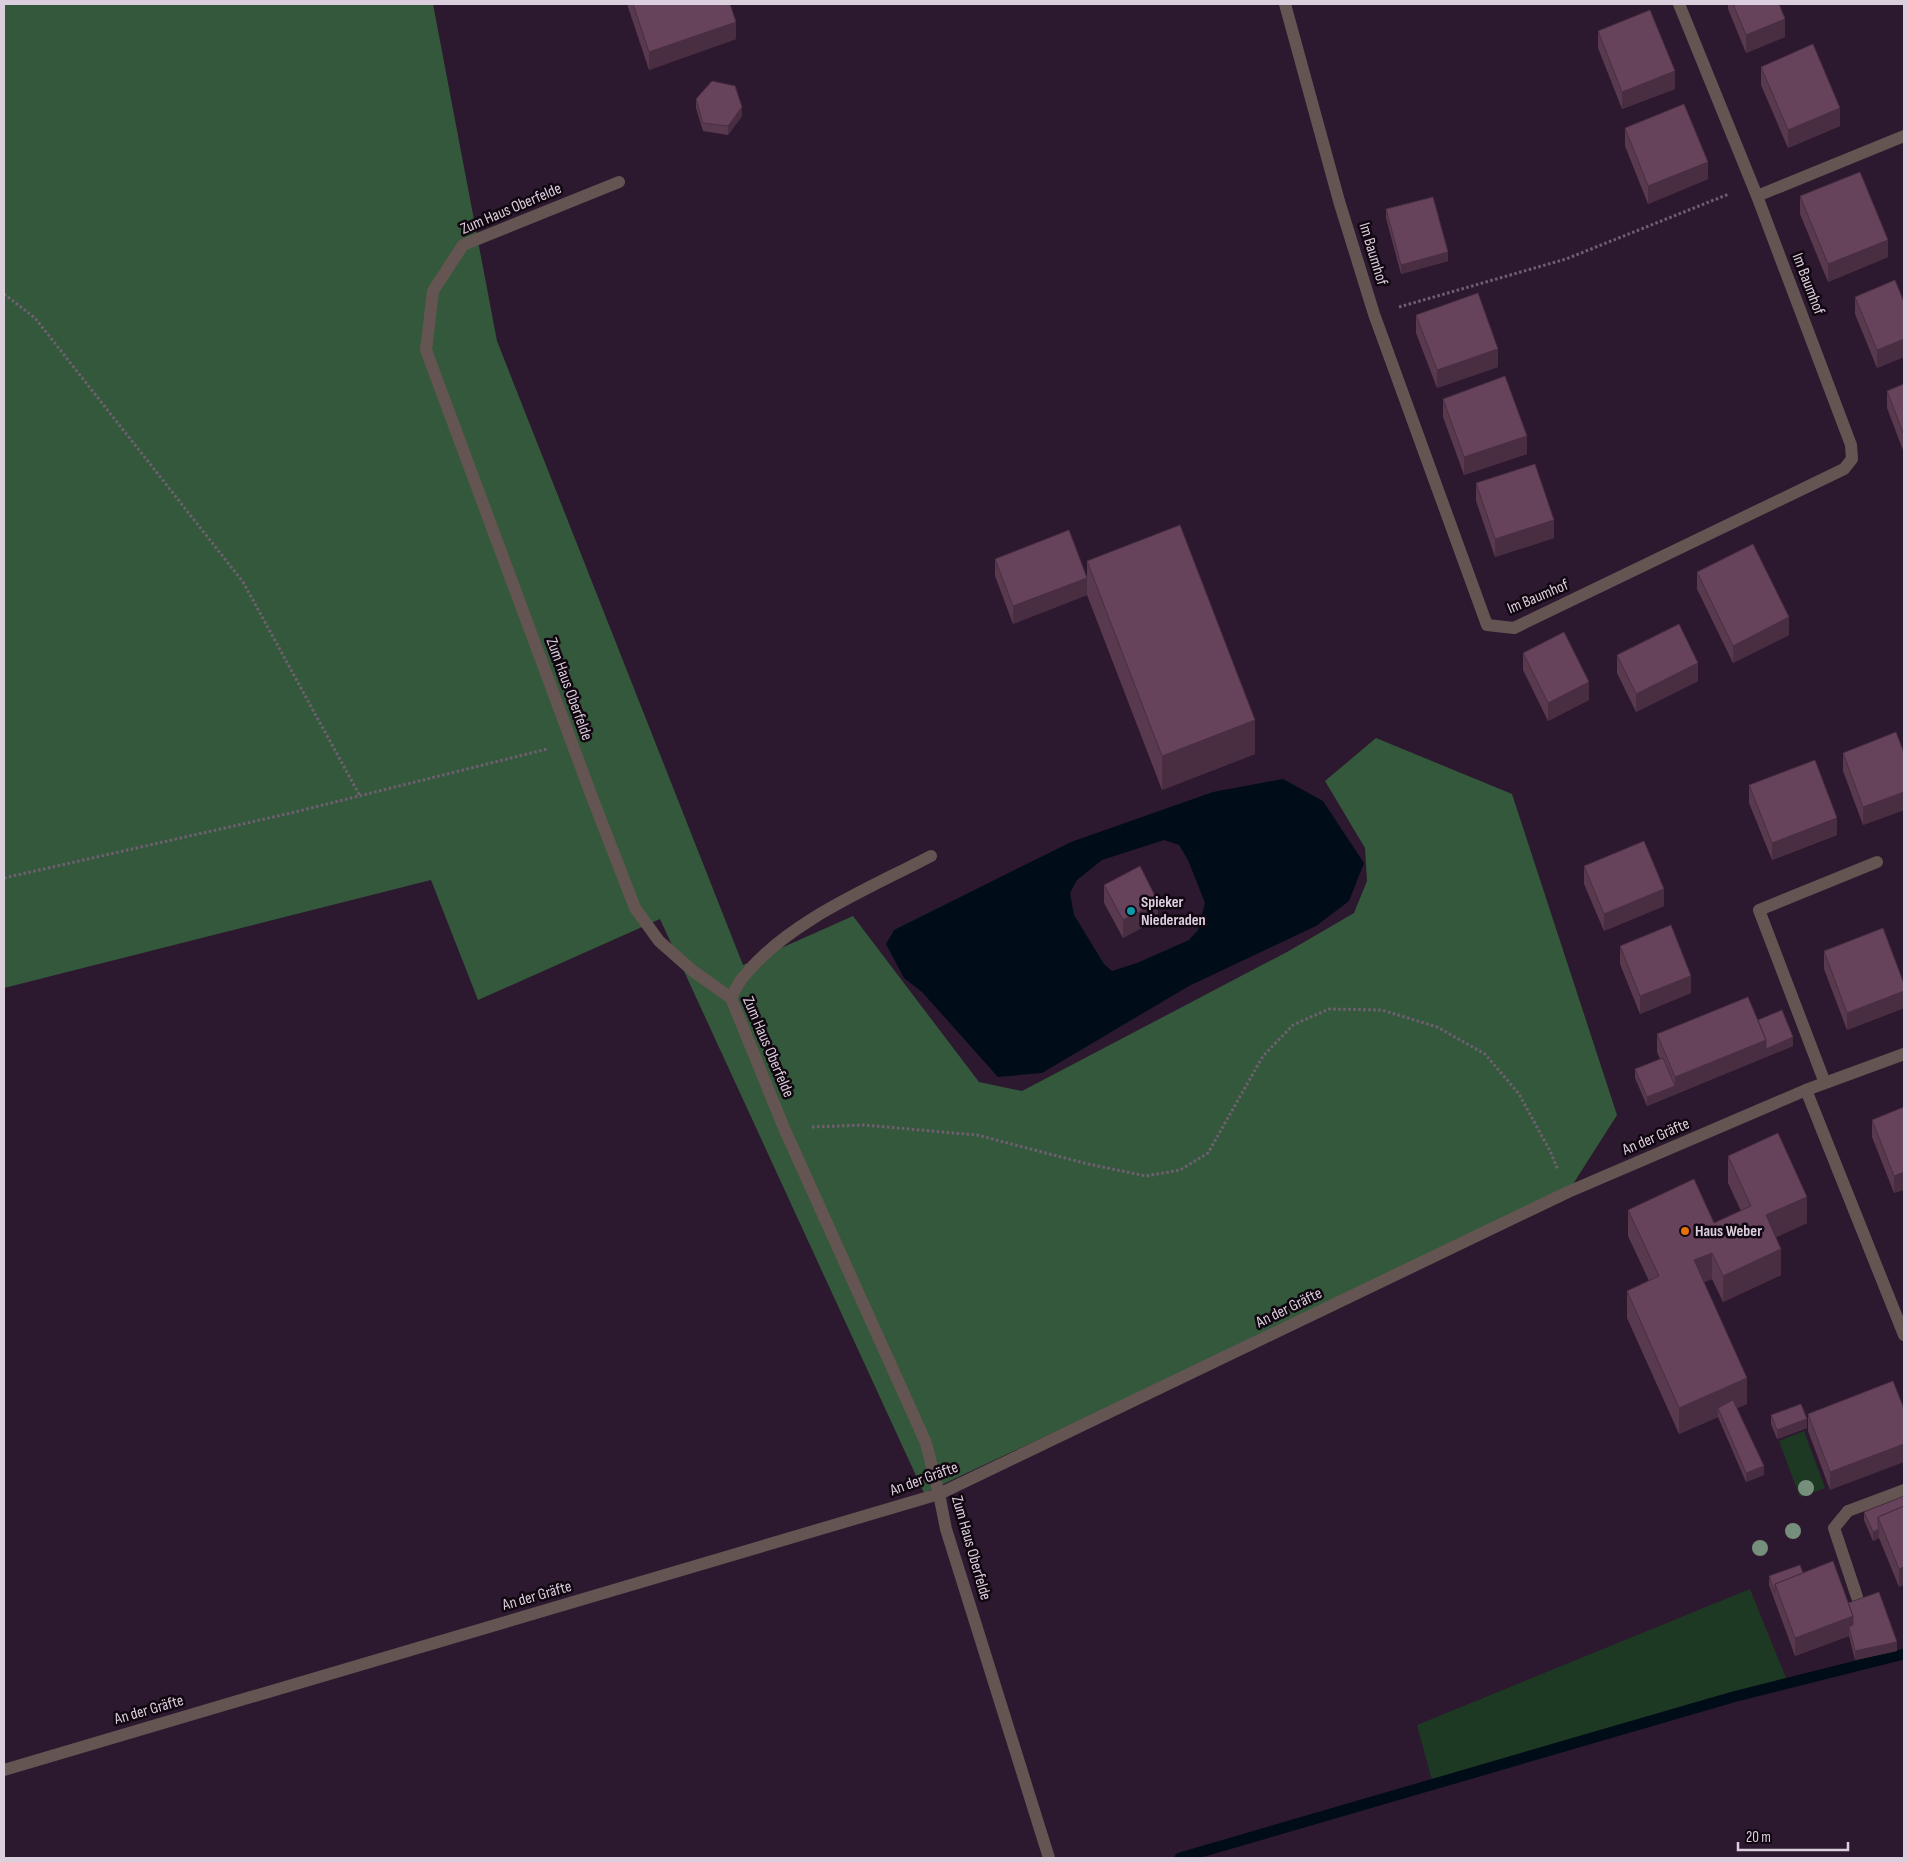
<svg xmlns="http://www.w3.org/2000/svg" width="1908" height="1862" viewBox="0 0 1908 1862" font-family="'Sofia Sans Condensed',sans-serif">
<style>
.green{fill:#1e3923}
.forest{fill:#34583b}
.water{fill:#000d18;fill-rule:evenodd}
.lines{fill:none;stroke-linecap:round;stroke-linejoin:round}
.stream{stroke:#000d18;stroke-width:11}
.path{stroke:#705f72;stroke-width:3;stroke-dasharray:2.5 2.5;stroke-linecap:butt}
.lane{stroke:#655552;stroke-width:12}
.street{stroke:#655552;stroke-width:12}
.tree{fill:#768f7d}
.wall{fill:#59394e}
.shaded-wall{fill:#482e40}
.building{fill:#67425b;stroke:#482e40}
.culture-dot{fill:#0f9aa8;stroke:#100711;stroke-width:2}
.food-dot{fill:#e8710a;stroke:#100711;stroke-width:2}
.labels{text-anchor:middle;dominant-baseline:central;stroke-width:5;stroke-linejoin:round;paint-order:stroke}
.street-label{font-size:16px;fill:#dccfdd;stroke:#100711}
.poi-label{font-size:16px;font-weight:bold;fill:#dccfdd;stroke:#100711;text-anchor:start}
</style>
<rect width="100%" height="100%" fill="#2c192f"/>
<path class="green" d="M1804 1431 1825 1488 1800 1497 1779 1441Z
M1750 1589 1788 1683 1433 1784 1417 1725Z"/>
<path class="forest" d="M4 4H433L497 341 743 965 853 916 979 1082 1022 1091 1287 952 1354 913 1367 881 1365 848 1325 781 1376 738 1512 794 1617 1115 1568 1192 924 1493 660 919 478 1000 431 880 4 988Z"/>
<path class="water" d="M1283 779 1323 801 1364 863 1349 901 1316 926 1189 986 1042 1073 998 1077 922 992 904 978 886 944 894 930 1071 842 1213 792ZM1164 840 1179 845 1188 860 1205 903 1198 930 1189 940 1137 963 1112 971 1104 964 1074 915 1070 893 1077 880 1102 860Z"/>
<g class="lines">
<path class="stream" d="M1180 1858 1733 1697 1904 1654"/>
<path class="path" d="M4 294 35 318 243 582 360 796
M1399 307 1566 259 1729 194
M4 878 291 813 547 749
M812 1127 864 1125 977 1135 1088 1164 1146 1176 1180 1170 1208 1153 1263 1056 1293 1025 1329 1009 1382 1010 1437 1027 1485 1054 1519 1094 1550 1151 1558 1170"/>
<path class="lane" d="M731 998C735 990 739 981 745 975 789 921 870 888 931 856
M1848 1511 1834 1528 1857 1597"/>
<path class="street" d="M1285 4 1339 201 1374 314 1487 625 1514 628 1844 469 1852 459 1851 445 1757 196 1679 4
M619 182 463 245 433 291 426 350 592 797 635 908 659 941 693 971 731 998 784 1128 926 1443 939 1494 946 1529 1049 1858
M1757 196 1904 136
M1825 1083 1759 910 1877 862
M1806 1090 1904 1335
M1848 1511 1904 1490
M4 1770 939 1494 1568 1192 1806 1090 1904 1054"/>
</g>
<g class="tree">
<circle cx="1806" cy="1488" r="8"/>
<circle cx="1793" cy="1531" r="8"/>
<circle cx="1760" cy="1548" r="8"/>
</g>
<path class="wall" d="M627 4H730L736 39 649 70Z
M1728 4H1779L1785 37 1746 53 1728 9Z
M1598 31 1675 89 1622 109 1598 48Z
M1761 67 1840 126 1788 148 1761 85Z
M696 99 742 116 728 135 703 131 696 108Z
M1625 128 1708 179 1648 204 1625 146Z
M1800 196 1888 257 1828 282 1800 214Z
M1386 209 1448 261 1401 274 1386 218Z
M1855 297 1904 302V357L1877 368 1855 314Z
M1416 315 1498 367 1437 388 1416 333Z
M1904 384V453L1887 408V391Z
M1443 399 1527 454 1464 475 1443 417Z
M1476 483 1554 538 1495 557 1476 501Z
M995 559 1087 595 1013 624 995 576Z
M1087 561 1255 754 1162 790 1087 595Z
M1697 572 1789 635 1733 663 1697 589Z
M1523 653 1589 700 1548 721 1523 670Z
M1617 655 1698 681 1636 712 1617 673Z
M1843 753H1904V810L1863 825 1843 771Z
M1749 785 1837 835 1772 860 1749 803Z
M1584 866 1664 906 1604 931 1584 884Z
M1104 885 1158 919 1123 938 1104 903Z
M1620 946 1691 993 1640 1014 1620 964Z
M1824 951 1904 984V1008L1847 1030 1824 969Z
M1758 1020 1793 1046 1647 1106 1635 1078V1069L1660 1059 1657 1052V1034Z
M1904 1107 1894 1193 1872 1137V1120Z
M1728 1156 1807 1223 1776 1237 1781 1275 1723 1302 1712 1279 1704 1282 1747 1404 1737 1408 1764 1475 1746 1482 1718 1417 1679 1434 1627 1318V1291L1649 1281 1628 1236V1210L1714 1223 1741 1211 1728 1183Z
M1893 1381 1830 1490 1808 1431V1414Z
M1771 1415 1807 1428 1777 1439 1771 1424Z
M1904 1496 1899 1587 1879 1538 1873 1541 1864 1520V1512Z
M1803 1573 1848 1603 1897 1651 1855 1660 1849 1636 1795 1656 1769 1585V1576Z"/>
<path class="shaded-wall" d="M1785 19V37L1746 53V35Z
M736 22V39L649 70V52Z
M1675 71V89L1622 109V92Z
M742 107V116L728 135V126Z
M1840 108V126L1788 148V130Z
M1708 162V179L1648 204V186Z
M1888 240V257L1828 282V264Z
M1448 252V261L1401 274V265Z
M1904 339V357L1877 368V350Z
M1498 349V367L1437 388V370Z
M1527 436V454L1464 475V457Z
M1554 520V538L1495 557V539Z
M1087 578V595L1013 624V606Z
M1789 617V635L1733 663V646Z
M1698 663V681L1636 712V694Z
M1589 682V700L1548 721V703Z
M1255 720V754L1162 790V756Z
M1904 792V810L1863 825V807Z
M1837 818V835L1772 860V843Z
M1664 889V906L1604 931V914Z
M1158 902V919L1123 938V920Z
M1691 976V993L1640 1014V996Z
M1904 991V1008L1847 1030V1013Z
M1793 1037V1046L1647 1106V1097L1675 1086V1077L1766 1040Z
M1904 1172V1190L1894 1193V1176Z
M1807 1197V1223L1766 1242V1215Z
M1781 1249V1275L1723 1302V1276Z
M1712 1253V1279L1694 1287V1260Z
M1747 1378V1404L1721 1415 1718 1408V1417L1679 1434V1408Z
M1807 1419V1428L1777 1439V1430Z
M1904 1444V1462L1830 1490V1472Z
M1764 1466V1475L1746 1482V1473Z
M1879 1529V1538L1873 1541V1532Z
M1904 1567V1585L1899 1587V1569Z
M1853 1616V1634L1849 1627V1636L1795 1656V1638Z
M1897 1642V1651L1855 1660V1651Z"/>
<path class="building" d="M633 4H730L736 22 649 52Z
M1733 4H1779L1785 19 1746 35Z
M1650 10 1675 71 1622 92 1598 31Z
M1813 44 1840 108 1788 130 1761 67Z
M712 81 735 86 742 107 728 126 703 123 696 99Z
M1684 104 1708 162 1648 186 1625 128Z
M1860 172 1888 240 1828 264 1800 196Z
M1433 197 1448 252 1401 265 1386 209Z
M1895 280 1904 302V339L1877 350 1855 297Z
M1478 293 1498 349 1437 370 1416 315Z
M1505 376 1527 436 1464 457 1443 399Z
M1904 384V435L1887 391Z
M1535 464 1554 520 1495 539 1476 483Z
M1180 525 1255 720 1162 756 1087 561Z
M1069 530 1087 578 1013 606 995 559Z
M1753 544 1789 617 1733 646 1697 572Z
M1679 624 1698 663 1636 694 1617 655Z
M1564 632 1589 682 1548 703 1523 653Z
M1896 732 1904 753V792L1863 807 1843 753Z
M1815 760 1837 818 1772 843 1749 785Z
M1644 841 1664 889 1604 914 1584 866Z
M1140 866 1158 902 1123 920 1104 885Z
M1671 925 1691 976 1640 996 1620 946Z
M1883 928 1904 984V991L1847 1013 1824 951Z
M1748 997 1766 1040 1675 1077 1657 1034Z
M1782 1010 1793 1037 1766 1049V1040L1758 1020Z
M1663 1058 1675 1086 1647 1097 1635 1069Z
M1904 1107V1172L1894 1176 1872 1120Z
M1778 1133 1807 1197 1766 1215 1781 1249 1723 1276 1712 1253 1694 1260 1747 1378 1679 1408 1627 1291 1659 1276 1628 1210 1694 1179 1714 1223 1751 1206 1728 1156Z
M1893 1381 1904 1409V1444L1830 1472 1808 1414Z
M1733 1400 1764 1466 1746 1473 1718 1408Z
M1801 1404 1807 1419 1777 1430 1771 1415Z
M1904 1496V1506L1878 1517V1526L1879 1529 1873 1532 1864 1512Z
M1904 1506V1567L1899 1569 1878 1517Z
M1833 1561 1853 1616 1795 1638 1775 1584Z
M1800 1565 1803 1573 1775 1584V1593L1769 1576Z
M1879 1592 1897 1642 1855 1651 1849 1627 1853 1625V1616L1848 1603Z"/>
<circle class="culture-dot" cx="1131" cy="911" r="5"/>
<circle class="food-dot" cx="1685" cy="1231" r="5"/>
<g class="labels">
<g class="street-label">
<text transform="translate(511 209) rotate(-23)">Zum Haus Oberfelde</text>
<text transform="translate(1373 254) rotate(73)">Im Baumhof</text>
<text transform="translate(1808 284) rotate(69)">Im Baumhof</text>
<text transform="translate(1538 597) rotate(-23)">Im Baumhof</text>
<text transform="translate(569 689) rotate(70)">Zum Haus Oberfelde</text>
<text transform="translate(768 1047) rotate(67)">Zum Haus Oberfelde</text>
<text transform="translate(1656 1137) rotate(-23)">An der Gräfte</text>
<text transform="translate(1289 1308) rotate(-26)">An der Gräfte</text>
<text transform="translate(924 1479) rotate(-20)">An der Gräfte</text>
<text transform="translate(971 1548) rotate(74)">Zum Haus Oberfelde</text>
<text transform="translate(537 1596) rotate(-16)">An der Gräfte</text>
<text transform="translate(149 1710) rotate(-16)">An der Gräfte</text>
</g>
<g class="poi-label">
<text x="1141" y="902">Spieker<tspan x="1141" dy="18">Niederaden</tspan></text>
<text x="1695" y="1231">Haus Weber</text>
</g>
</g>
<rect width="1908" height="1862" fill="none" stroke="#dccfdd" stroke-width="10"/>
<path d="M1738 1842v8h110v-8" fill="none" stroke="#dccfdd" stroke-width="2.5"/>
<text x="1746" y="1842" font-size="15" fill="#dccfdd" stroke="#100711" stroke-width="4" paint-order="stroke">20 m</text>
</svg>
